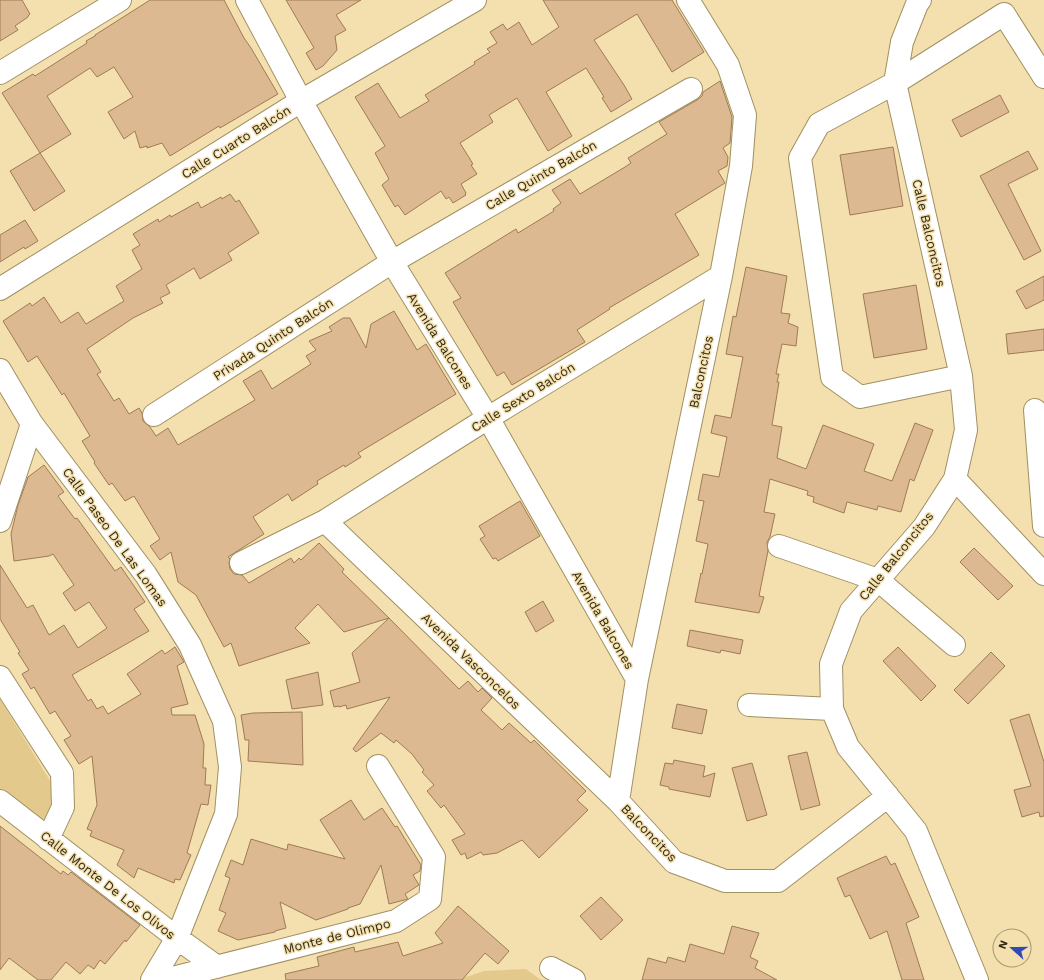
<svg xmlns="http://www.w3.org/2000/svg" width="1044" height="980" viewBox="0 0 1044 980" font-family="'Work Sans',sans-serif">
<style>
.green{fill:#e3ca8c}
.building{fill:#ddb991;stroke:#9e7b56}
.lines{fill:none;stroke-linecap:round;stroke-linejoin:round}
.minor-casing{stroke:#a29061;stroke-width:24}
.minor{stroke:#fff;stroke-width:22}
.labels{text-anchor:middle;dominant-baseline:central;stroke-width:3;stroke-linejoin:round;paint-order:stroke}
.street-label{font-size:13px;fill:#302915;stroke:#f4e0af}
</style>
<rect width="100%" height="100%" fill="#f4e0af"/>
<path class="green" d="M0 699 55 789 53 811 45 818 34 823 0 798Z
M526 969 541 980H457L484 971Z"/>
<path class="building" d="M0 0H22L30 14 28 16V17L15 26 18 30 0 41Z
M150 0H224L244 38 251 48 278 94 220 128 219 126 170 156 162 143 147 148V146L140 148 135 131 124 139 108 112 133 97 114 67 97 77 90 68 47 96 71 134 40 153 65 191 34 211 10 171 40 153 2 93 33 74 35 76 87 43 86 41 95 36V35Z
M286 0H361L336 15 346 30 335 36 337 50 323 66 316 70 306 53 314 48Z
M543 0H672L704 52 672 72 637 14 594 40 624 85 632 99 611 112 602 98 604 97 586 68 546 92 572 136 548 151 517 98 489 115 493 122 460 143 473 164 471 165 477 174 461 184 466 193 465 194 466 195 453 203 449 197 446 199 441 191 405 215 398 205 395 207 382 185 389 179 375 153 385 146 355 97 378 83 400 118 429 101 425 95 475 64 474 62 490 52 487 49 497 43 490 32 503 24 507 30 519 22 532 45 559 27Z
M720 81 732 117 730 143 723 148 728 157 727 166 718 171 725 183 675 214 699 255 609 308 610 309 577 330 585 342 512 385 504 372 497 376 453 302 461 298 445 273 516 229 518 233 554 211 553 209 561 203 552 190 570 179 580 194 625 167 631 163 628 158 667 134 659 122 697 100 702 96 703 92Z
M1000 95 1009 112 961 137 952 120Z
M893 147 903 206 850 215 840 155Z
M1028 151 1038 169 1008 184 1041 251 1024 260 980 176Z
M230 194 236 202 239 200 259 233 228 253 232 260 200 279 194 268 166 285 170 293 160 298 163 303 133 318 87 349 101 372 97 374 114 401 119 398 129 414 139 408 142 413 143 421 150 427 156 436 168 428 178 445 255 400 243 381 261 370 272 389 311 364 306 356 316 350 309 341 332 331 329 327 343 318H350L366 348 371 324 394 311 417 350 426 344 456 394 358 453 361 457 345 467 344 465 317 481 318 484 292 501 288 494 253 517 264 534 228 557 230 559 229 563 230 569 234 574 242 575 249 583 291 558 294 563 299 558 301 560 319 543 344 569 342 572 389 618 344 632 318 604 295 628 310 643 239 666 231 643 224 647 196 595 178 582 171 552 160 560 150 546 160 539 134 496 125 501 112 483 109 485 94 463 95 462 82 441 90 436 64 393 62 395 37 356 28 362 3 321 30 303 32 306 44 297 61 323 78 312 86 324 124 301 116 286 142 269 132 250 140 245 133 234 158 219 159 222 170 215 171 217 198 202 201 208 221 197 222 199Z
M25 220 38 241 25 249 24 247 0 262V235Z
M746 267 787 276 781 313 790 314 788 323 798 327 796 346 782 344 776 374H779L777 382H779L772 425 782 427 777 458 806 469 823 425 874 444 864 471 892 481 915 423 933 430 914 481 910 479 901 512 878 506 877 510 847 502 844 513 813 502 814 497 807 495 808 491 770 479 764 512 775 514 770 537 767 542 768 551 759 596 764 597 759 613 695 602 701 573 702 574 708 544 696 541 704 501 698 500 703 474 719 477 727 437 711 433 715 415 731 418 734 403 743 357 726 354 733 316 736 317Z
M1044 276V300L1026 309 1016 291Z
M916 285 927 349 874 358 863 294Z
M1044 329V350L1008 354 1006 334Z
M44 465 64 492 58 496 75 519 77 518 115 571 121 567 145 602 134 609 149 631 72 675 88 701 91 699 97 709 103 706 108 714 141 694 127 674 162 650 165 654 175 647 184 662 177 666 188 704 171 708 172 715H195L204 744 203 768H206L205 785H211L208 805 201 804 187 853 191 855 180 880 175 879 174 883 138 868 134 878 117 865 124 850 90 836 92 831 87 829 97 805 92 756 79 764 64 740 71 736 55 711 50 714 34 687 31 689 22 674 29 670 18 653 20 652 0 619V565L27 608 33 605 49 635 64 625 78 648 107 628 89 602 75 611 63 593 74 585 53 554 49 556 14 561 11 534 18 505 28 477Z
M520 501 540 536 498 561 496 558 493 559 480 539 485 536 479 526Z
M974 548 1013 586 998 600 960 562Z
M543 601 554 621 536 632 525 612Z
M389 618 459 689 468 681 478 692 482 688 492 698 481 710 502 730 509 723 531 743 534 740 586 791 577 800 588 810 539 858 522 840 497 853 483 855 481 852 467 859 465 853 461 855 452 840 465 834 444 805 441 808 427 791 434 785 422 772 424 770 412 754 396 740 394 743 381 733 356 752 353 749 390 697 347 709 346 705 339 707V706L334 707 330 691 360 682 352 653Z
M690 630 743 640 740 654 721 650 720 653 687 646Z
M898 647 936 686 921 701 883 661Z
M991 652 1005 666 968 704 954 690Z
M318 672 323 705 292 709 286 680Z
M677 704 707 710 702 734 672 728Z
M302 712 303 765 248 761 249 740H245L241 715 253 713Z
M1029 714 1044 762V816L1040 817 1039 812 1022 817 1014 790 1031 786 1010 720Z
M807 752 820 805 801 810 788 756Z
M674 760 705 766 703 777 715 773 710 797 669 789V787L660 785 665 763 673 764Z
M752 763 767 815 747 821 732 768Z
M351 800 364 820 382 808 395 827 397 826 421 865 420 871 413 875 419 885 405 894 408 899 389 904 381 865 360 904 348 908V909L316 920 280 902 286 928 275 931V932L238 940 218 931 226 913 219 910 230 878 225 876 231 860 243 865 251 839 287 850 288 844 345 859 320 820Z
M0 826 61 874 63 871 68 875 71 872 140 925 126 942 125 940 105 964 100 960 94 969 88 965 80 974 66 962 51 980H38L9 958 0 970Z
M886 856 891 865 895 863 919 917 906 923 924 980H902L887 931 870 939 850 895 845 897 837 878Z
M601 897 623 920 601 940 580 916Z
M458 906 509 951 498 964 485 953 462 980H286L285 974 319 966 317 957 354 947 355 952 398 942 403 956 443 943 435 933Z
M732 926 759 933 750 957 758 961 755 968 777 980H642L648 958 666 963 668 957 685 962 690 944 724 954Z"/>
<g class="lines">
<g class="minor-casing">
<path id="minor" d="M247 0 301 101 392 262 488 418 637 679
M920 0 917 4 902 42 895 83 961 376 966 430 955 479 924 527 851 611 831 664 832 709 848 747 916 831 977 980
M0 73 120 0
M0 289 301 101 475 0
M0 370 32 424 146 575 190 645 224 721 230 767 226 814 177 938 152 980
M961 376 860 397 832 377 800 158 819 124 895 83 1004 14 1044 77
M1035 410 1044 526
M154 415 392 262 691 89
M955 479 1044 574
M0 521 32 424
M325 521 618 801 674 862 725 881H778L888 796
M779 546 878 580 954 645
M241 563 325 521 488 418 721 276
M0 677 62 773 63 807 48 839
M749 705 832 709
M0 801 177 938 217 967
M618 801 637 679 721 276 741 166 745 115 728 65 688 0
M551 968 574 980
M165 980 396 921 430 899 434 857 378 766"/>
</g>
<use href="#minor" class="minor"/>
</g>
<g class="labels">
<g class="street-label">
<text transform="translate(236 142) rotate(-32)">Calle Cuarto Balcón</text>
<text transform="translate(541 175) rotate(-30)">Calle Quinto Balcón</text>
<text transform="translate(929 233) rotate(77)">Calle Balconcitos</text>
<text transform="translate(273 339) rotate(-33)">Privada Quinto Balcón</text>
<text transform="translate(440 341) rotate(58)">Avenida Balcones</text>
<text transform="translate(701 372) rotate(-78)">Balconcitos</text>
<text transform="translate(523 397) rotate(-32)">Calle Sexto Balcón</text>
<text transform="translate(115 537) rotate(54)">Calle Paseo De Las Lomas</text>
<text transform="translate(896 556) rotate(-51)">Calle Balconcitos</text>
<text transform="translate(603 620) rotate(60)">Avenida Balcones</text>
<text transform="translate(471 661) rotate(44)">Avenida Vasconcelos</text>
<text transform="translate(649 833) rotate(46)">Balconcitos</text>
<text transform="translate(108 885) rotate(38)">Calle Monte De Los Olivos</text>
<text transform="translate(337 936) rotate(-14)">Monte de Olimpo</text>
</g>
</g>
<g transform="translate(1012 948) rotate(291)"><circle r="19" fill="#f4e0af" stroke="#a69771"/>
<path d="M0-3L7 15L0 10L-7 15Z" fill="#314abb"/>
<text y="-6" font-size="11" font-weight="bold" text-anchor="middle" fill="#302915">N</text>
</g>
</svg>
